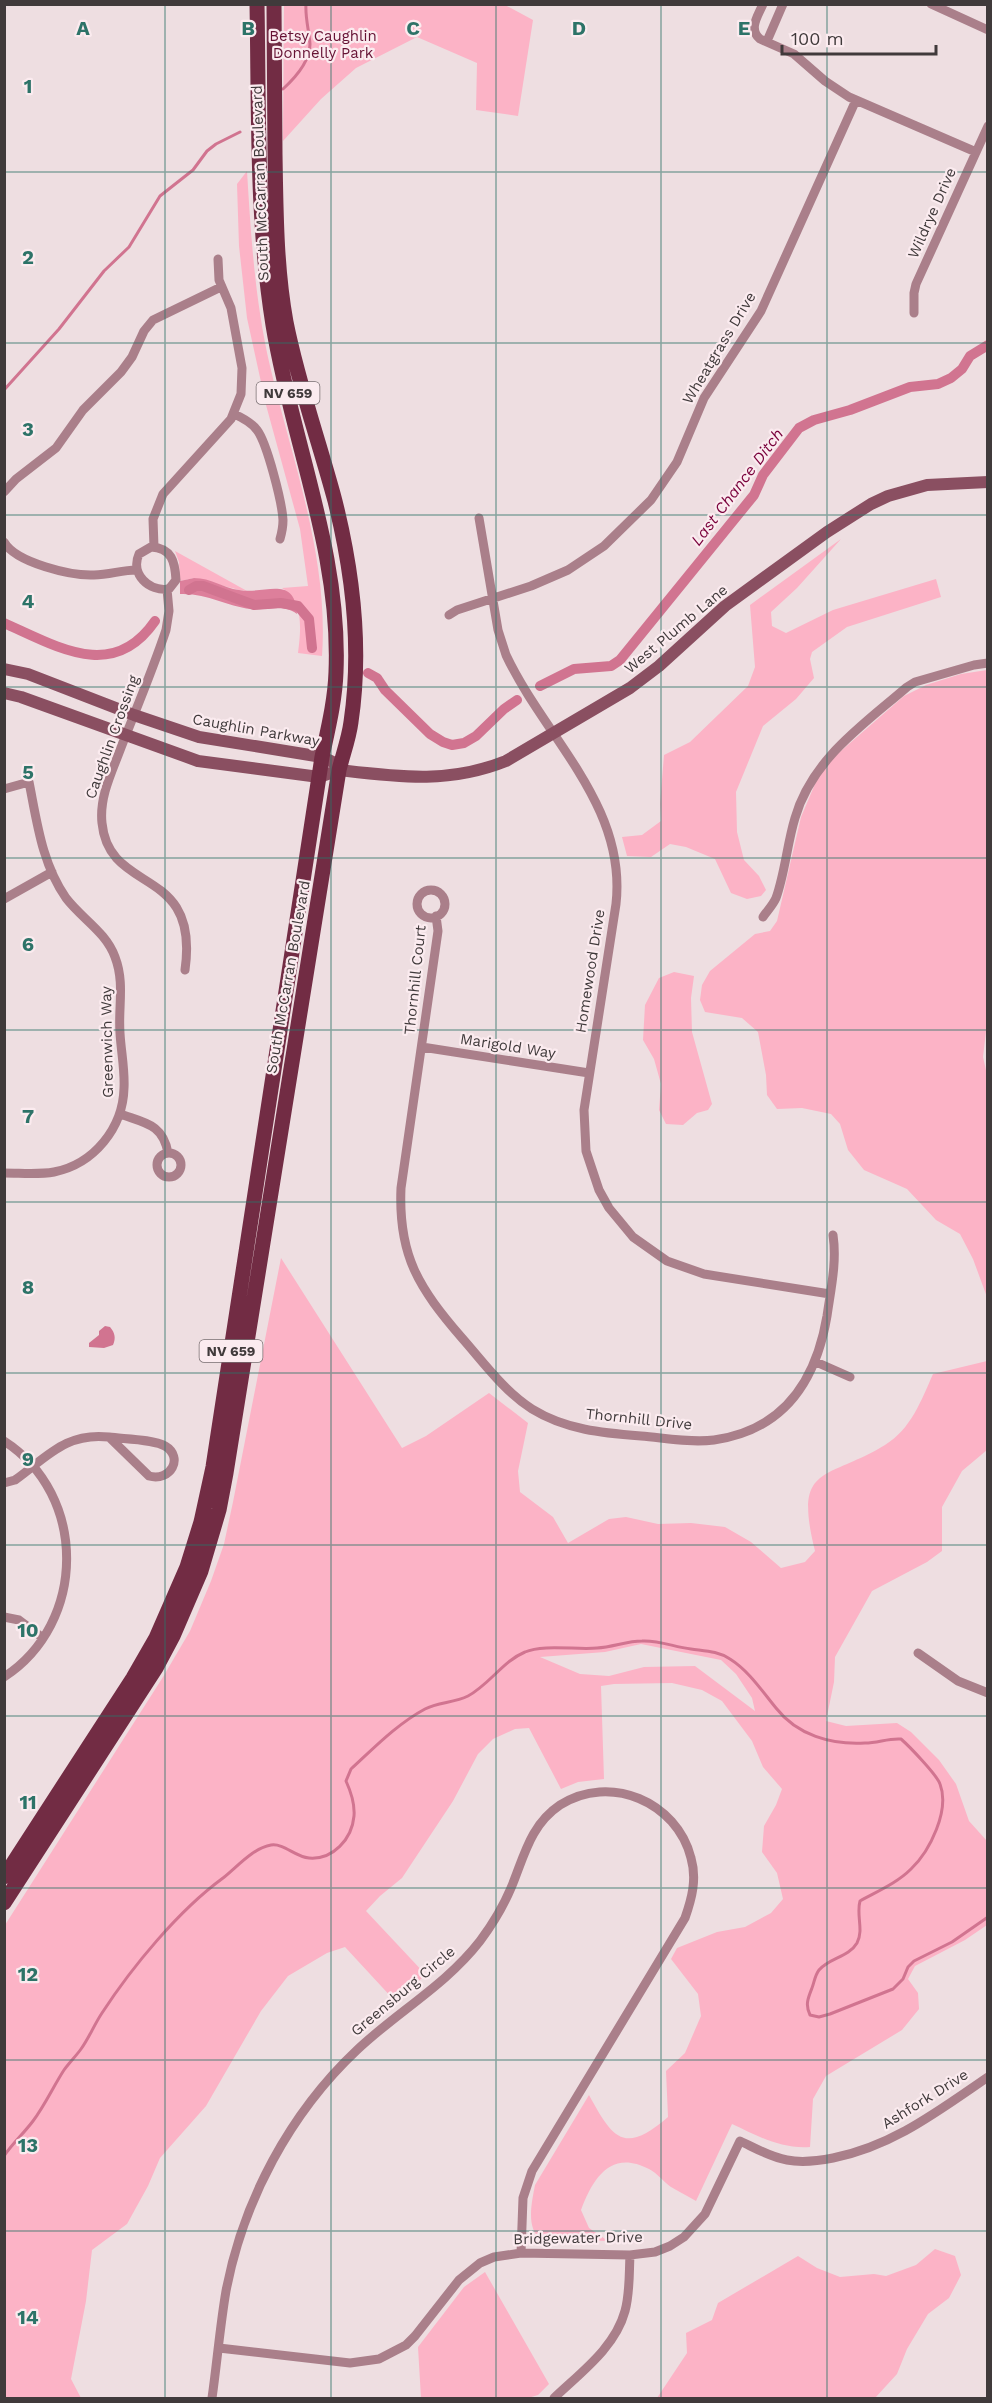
<svg xmlns="http://www.w3.org/2000/svg" width="992" height="2403" viewBox="0 0 992 2403" font-family="'Work Sans',sans-serif">
<style>
.green{fill:#fcb3c6;fill-rule:evenodd}
.forest{fill:#dd7f9b}
.water{fill:#d17490}
.lines{fill:none;stroke-linecap:round;stroke-linejoin:round}
.stream{stroke:#d17490;stroke-width:3}
.canal{stroke:#d17490;stroke-width:10}
.street{stroke:#aa7f8a;stroke-width:9}
.secondary{stroke:#8a4f61;stroke-width:12}
.primary{stroke:#722c44;stroke-width:15}
.grid{fill:none;stroke:#2d7368;stroke-width:1.5;stroke-opacity:0.55}
.labels{text-anchor:middle;dominant-baseline:central;stroke-width:4.5;stroke-linejoin:round;paint-order:stroke}
.shield{fill:#fbebef;stroke:#786f71;stroke-width:1.5}
.shield-label{font-size:14px;font-weight:bold;fill:#403a3b}
.park-label{font-size:15px;fill:#661234;stroke:#fbebef}
.street-label{font-size:15px;fill:#403a3b;stroke:#fbebef}
.water-label{font-size:16px;font-style:italic;fill:#79013b;stroke:#fbebef}
.grid-label{font-size:20px;text-anchor:middle;font-weight:bold;fill:#2d7368;stroke:#fbebef;stroke-width:4.5;stroke-linejoin:round;paint-order:stroke}
</style>
<rect width="100%" height="100%" fill="#eedee1"/>
<path class="green" d="M284 5H505L533 20 518 116 476 110 477 63 417 37 356 68 321 99 283 141Z
M247 171C251 237 255 301 270 366 292 460 329 558 322 656L298 653C301 629 304 602 282 588L308 586 300 529 266 405 247 318 239 246 237 184Z
M841 539 797 588 771 612 772 626 786 633 833 610 936 579 941 597 847 627 812 652 810 659 814 678 796 699 763 726 736 792 737 832 744 860 759 876 766 890 761 896 747 899 731 893 715 859 686 847 670 844 651 857 627 856 622 837 642 835 661 821 660 804 664 755 690 742 748 686 755 667 750 605Z
M175 551 247 591 239 590 194 578 180 581 179 562Z
M987 670 988 1014 983 1057 988 1079 987 1297 973 1259 960 1234 936 1220 907 1189 864 1170 848 1150 840 1124 831 1114 802 1108 777 1109 767 1095 766 1075 758 1032 742 1018 705 1012 700 1000 702 985 710 971 755 934 770 931 777 921 801 817 818 777 834 757 904 696 926 685 961 674Z
M674 972 694 976 691 998 692 1032 712 1104 708 1110 697 1113 683 1125 666 1124 659 1110 661 1084 654 1059 643 1040 645 1005 659 978Z
M281 1258 402 1448 426 1436 489 1393 528 1423 518 1471 520 1492 553 1517 568 1543 609 1519 626 1517 658 1524 691 1523 725 1527 751 1542 781 1568 805 1562 815 1551C793 1463 826 1481 885 1445 911 1429 921 1401 933 1374L987 1361V1450L962 1471 942 1507V1551L927 1562 872 1591 835 1657 834 1682 826 1721 846 1726 897 1723 911 1732 939 1760 956 1784 969 1821 987 1841V1925L965 1940 915 1966 908 1979 918 1993 919 2009 902 2030 826 2076 813 2099 810 2147C780 2149 758 2136 732 2124L696 2201C688 2196 679 2192 671 2187 664 2182 657 2173 649 2169 611 2149 593 2178 581 2210L589 2228 608 2241 542 2239C525 2230 532 2201 535 2185L589 2095C613 2139 624 2155 668 2117L666 2071 685 2053 701 2016 698 1994 671 1959 677 1948 717 1932 745 1927 771 1913 783 1899 777 1873 762 1852 764 1826 776 1805 782 1789 763 1767 752 1741 722 1701 702 1690 672 1683 614 1684 601 1686 604 1779 578 1782 561 1789 529 1728 515 1729 493 1739 478 1754 453 1801 402 1878 380 1896 366 1911 426 1975 394 2000 345 1947 327 1953 288 1976 261 2011 206 2106 160 2158 148 2186 127 2224 92 2250 86 2301 71 2379 81 2398H5V1925L163 1677 190 1631 211 1581 224 1544 233 1502ZM641 1644 721 1660 736 1674 752 1698 755 1711 695 1666 644 1667 609 1676 580 1674 540 1657 605 1652Z
M935 2249 955 2256 961 2275 949 2298 928 2314 907 2349 897 2374 875 2398H657L687 2353 686 2333 712 2320 718 2303 798 2256 817 2268 840 2277 874 2274 886 2276 916 2265Z
M485 2272 549 2384 538 2395 528 2398H421L418 2347 464 2287Z"/>
<path class="forest" d="M194 578C211 578 223 588 239 590 264 595 295 574 297 614 282 603 268 611 251 609 225 606 208 593 180 594V581Z"/>
<path class="water" d="M105 1326 110 1327C115 1333 116 1338 113 1345L104 1348 89 1347V1343L99 1335V1331Z"/>
<g class="lines">
<path class="stream" d="M283 89C295 78 310 61 310 44 309 30 305 18 306 4
M4 390 59 329 104 271 129 247 160 196 193 170 207 151 216 144 240 132
M4 2156C13 2143 24 2133 33 2121 45 2105 53 2087 64 2070 69 2063 76 2056 81 2049 89 2038 94 2025 102 2013 132 1967 178 1911 223 1878 237 1867 253 1848 271 1845 284 1843 295 1857 309 1858 333 1860 352 1839 354 1816 355 1804 351 1792 346 1781L351 1769C374 1748 397 1724 425 1709 438 1702 454 1703 468 1696 489 1685 503 1661 525 1652 543 1644 577 1650 597 1648 613 1647 627 1641 642 1641 659 1640 674 1647 691 1649 705 1651 718 1651 730 1659 749 1671 762 1691 776 1708 797 1735 831 1745 865 1743 878 1743 888 1738 901 1739 909 1746 937 1775 940 1784 950 1810 930 1851 911 1869 897 1883 878 1891 860 1901 856 1915 864 1930 857 1943 849 1957 829 1958 819 1970 815 1975 814 1983 812 1988 808 1998 805 2005 810 2015L819 2017 830 2014 893 1989 903 1979 908 1967 914 1961 952 1942 988 1917"/>
<path class="canal" d="M189 590 196 586H203L254 605 281 603 298 606 309 619 312 648
M4 623C58 647 113 682 155 621
M368 673 377 678 385 690 430 734 443 742 452 745 464 743 476 736 504 709 517 700
M540 686 574 669 611 666 620 660 754 495 763 475 799 428 814 420 850 410 910 387 938 384 951 378 962 369 970 356 988 345"/>
<path class="street" d="M763 4C758 16 748 29 760 39L794 54 825 81 849 97 976 152
M931 4 988 30
M767 41 783 4
M914 313V293L916 284 988 126
M234 414C243 418 251 422 257 430 267 443 282 502 283 520 283 527 282 532 280 539
M4 492 16 479 56 448 83 410 121 372 132 357 144 331 153 320 221 287
M479 518 498 630 506 655C545 738 627 805 616 904L584 1110 586 1151 599 1190 609 1208 633 1237 667 1261 704 1274 830 1294
M4 542C16 563 72 576 94 575 109 575 122 570 136 570
M151 547C172 548 175 562 176 580L169 589C149 592 130 574 139 554Z
M154 547 153 519 163 494 231 419 241 394 242 368 231 308 219 280 218 259
M167 589 169 611 166 630C153 669 137 707 122 745 113 770 99 796 102 823 109 896 200 864 185 970
M449 615 457 610 531 586 568 570 604 546 651 500 677 462 704 398 761 311 856 100
M4 789 29 782C37 822 42 864 66 898 82 919 106 932 115 957 125 983 118 1007 120 1033 121 1051 125 1070 124 1088 123 1128 94 1164 54 1172 38 1175 21 1173 4 1173
M417 904a14 14 0 1 1 28 0a14 14 0 1 1-28 0Z
M4 899 52 872
M436 916 438 931 401 1188C398 1256 419 1288 462 1338 484 1363 504 1391 532 1409 566 1430 603 1433 641 1436 665 1438 690 1443 714 1440 784 1430 816 1381 827 1316 831 1288 837 1262 833 1235
M763 917C767 911 773 905 776 898 785 873 787 844 795 818 812 759 863 725 907 687L915 682 974 665 988 663
M422 1047 589 1073
M120 1114C145 1123 163 1124 168 1153
M157 1165a12 12 0 1 1 24 0a12 12 0 1 1-24 0Z
M816 1362 850 1377
M109 1437C123 1439 153 1439 165 1446 184 1457 171 1482 149 1476Z
M4 1441C88 1495 87 1623 4 1677
M4 1483 15 1480C47 1457 66 1432 109 1437
M4 1617 19 1620 43 1638
M918 1653 958 1681 988 1693
M219 2348 350 2363 379 2359 406 2345 415 2336 459 2280 480 2263 494 2257 521 2253 630 2255 655 2252 670 2246 684 2237 705 2214 740 2141C755 2148 770 2157 787 2160 802 2163 818 2161 833 2158 893 2146 938 2111 988 2077
M212 2398C217 2363 220 2326 226 2291 243 2201 290 2113 357 2050 397 2012 446 1985 480 1941 492 1925 503 1907 511 1888 524 1857 530 1825 560 1805 610 1773 677 1802 691 1858 697 1879 692 1898 685 1918L532 2171 523 2198 521 2253
M554 2398C580 2373 615 2348 625 2311 630 2293 629 2274 630 2255"/>
<path class="secondary" d="M4 669 28 674 134 715 199 737 322 757 337 764 339 770
M4 693 21 697 198 761 319 777 339 770
M339 770C399 777 449 784 506 761L630 688 659 666 725 606 827 532 871 504 888 496 927 485 988 482"/>
<path class="primary" d="M4 1877 133 1678 156 1638 187 1567 201 1522 213 1467 322 757C328 729 335 701 336 672 341 552 292 442 273 325 256 220 259 111 257 4
M4 1903 156 1668 173 1636 201 1571 219 1510 226 1473 339 770C343 754 349 738 351 722 362 648 353 573 335 501 319 441 298 383 286 322 276 267 276 210 275 154 275 104 274 54 274 4"/>
</g>
<path class="grid" d="M165 4V2398M331 4V2398M496 4V2398M661 4V2398M827 4V2398M4 172H988M4 343H988M4 515H988M4 687H988M4 858H988M4 1030H988M4 1202H988M4 1373H988M4 1545H988M4 1716H988M4 1888H988M4 2060H988M4 2231H988"/>
<g class="labels">
<g class="shield">
<rect x="256.5" y="382" width="63" height="22" rx="4.5"/>
<rect x="199.5" y="1340" width="63" height="22" rx="4.5"/>
</g>
<g class="shield-label">
<text x="288" y="393">NV 659</text>
<text x="231" y="1351">NV 659</text>
</g>
<g class="park-label">
<text x="323" y="36">Betsy Caughlin<tspan x="323" dy="17">Donnelly Park</tspan></text>
</g>
<g class="street-label">
<text transform="translate(260 183) rotate(-92)">South McCarran Boulevard</text>
<text transform="translate(932 213) rotate(-66)">Wildrye Drive</text>
<text transform="translate(719 348) rotate(-59)">Wheatgrass Drive</text>
<text transform="translate(676 629) rotate(-40)">West Plumb Lane</text>
<text transform="translate(256 730) rotate(10)">Caughlin Parkway</text>
<text transform="translate(112 737) rotate(-70)">Caughlin Crossing</text>
<text transform="translate(590 971) rotate(-81)">Homewood Drive</text>
<text transform="translate(288 977) rotate(-80)">South McCarran Boulevard</text>
<text transform="translate(415 980) rotate(-84)">Thornhill Court</text>
<text transform="translate(107 1042) rotate(-91)">Greenwich Way</text>
<text transform="translate(508 1046) rotate(9)">Marigold Way</text>
<text transform="translate(639 1419) rotate(6)">Thornhill Drive</text>
<text transform="translate(403 1991) rotate(-40)">Greensburg Circle</text>
<text transform="translate(925 2099) rotate(-32)">Ashfork Drive</text>
<text transform="translate(578 2238) rotate(-1)">Bridgewater Drive</text>
</g>
<g class="water-label">
<text transform="translate(737 487) rotate(-53)">Last Chance Ditch</text>
</g>
</g>
<g class="grid-label">
<text x="83" y="35">A</text>
<text x="248" y="35">B</text>
<text x="413" y="35">C</text>
<text x="579" y="35">D</text>
<text x="744" y="35">E</text>
<text x="28" y="93">1</text>
<text x="28" y="264">2</text>
<text x="28" y="436">3</text>
<text x="28" y="608">4</text>
<text x="28" y="779">5</text>
<text x="28" y="951">6</text>
<text x="28" y="1123">7</text>
<text x="28" y="1294">8</text>
<text x="28" y="1466">9</text>
<text x="28" y="1637">10</text>
<text x="28" y="1809">11</text>
<text x="28" y="1981">12</text>
<text x="28" y="2152">13</text>
<text x="28" y="2324">14</text>
</g>
<rect width="992" height="2403" fill="none" stroke="#403a3b" stroke-width="12"/>
<path d="M782 45v9h154v-9" fill="none" stroke="#403a3b" stroke-width="3"/>
<text x="791" y="45" font-size="18" fill="#403a3b" stroke="#fbebef" stroke-width="4.5" paint-order="stroke">100 m</text>
</svg>
